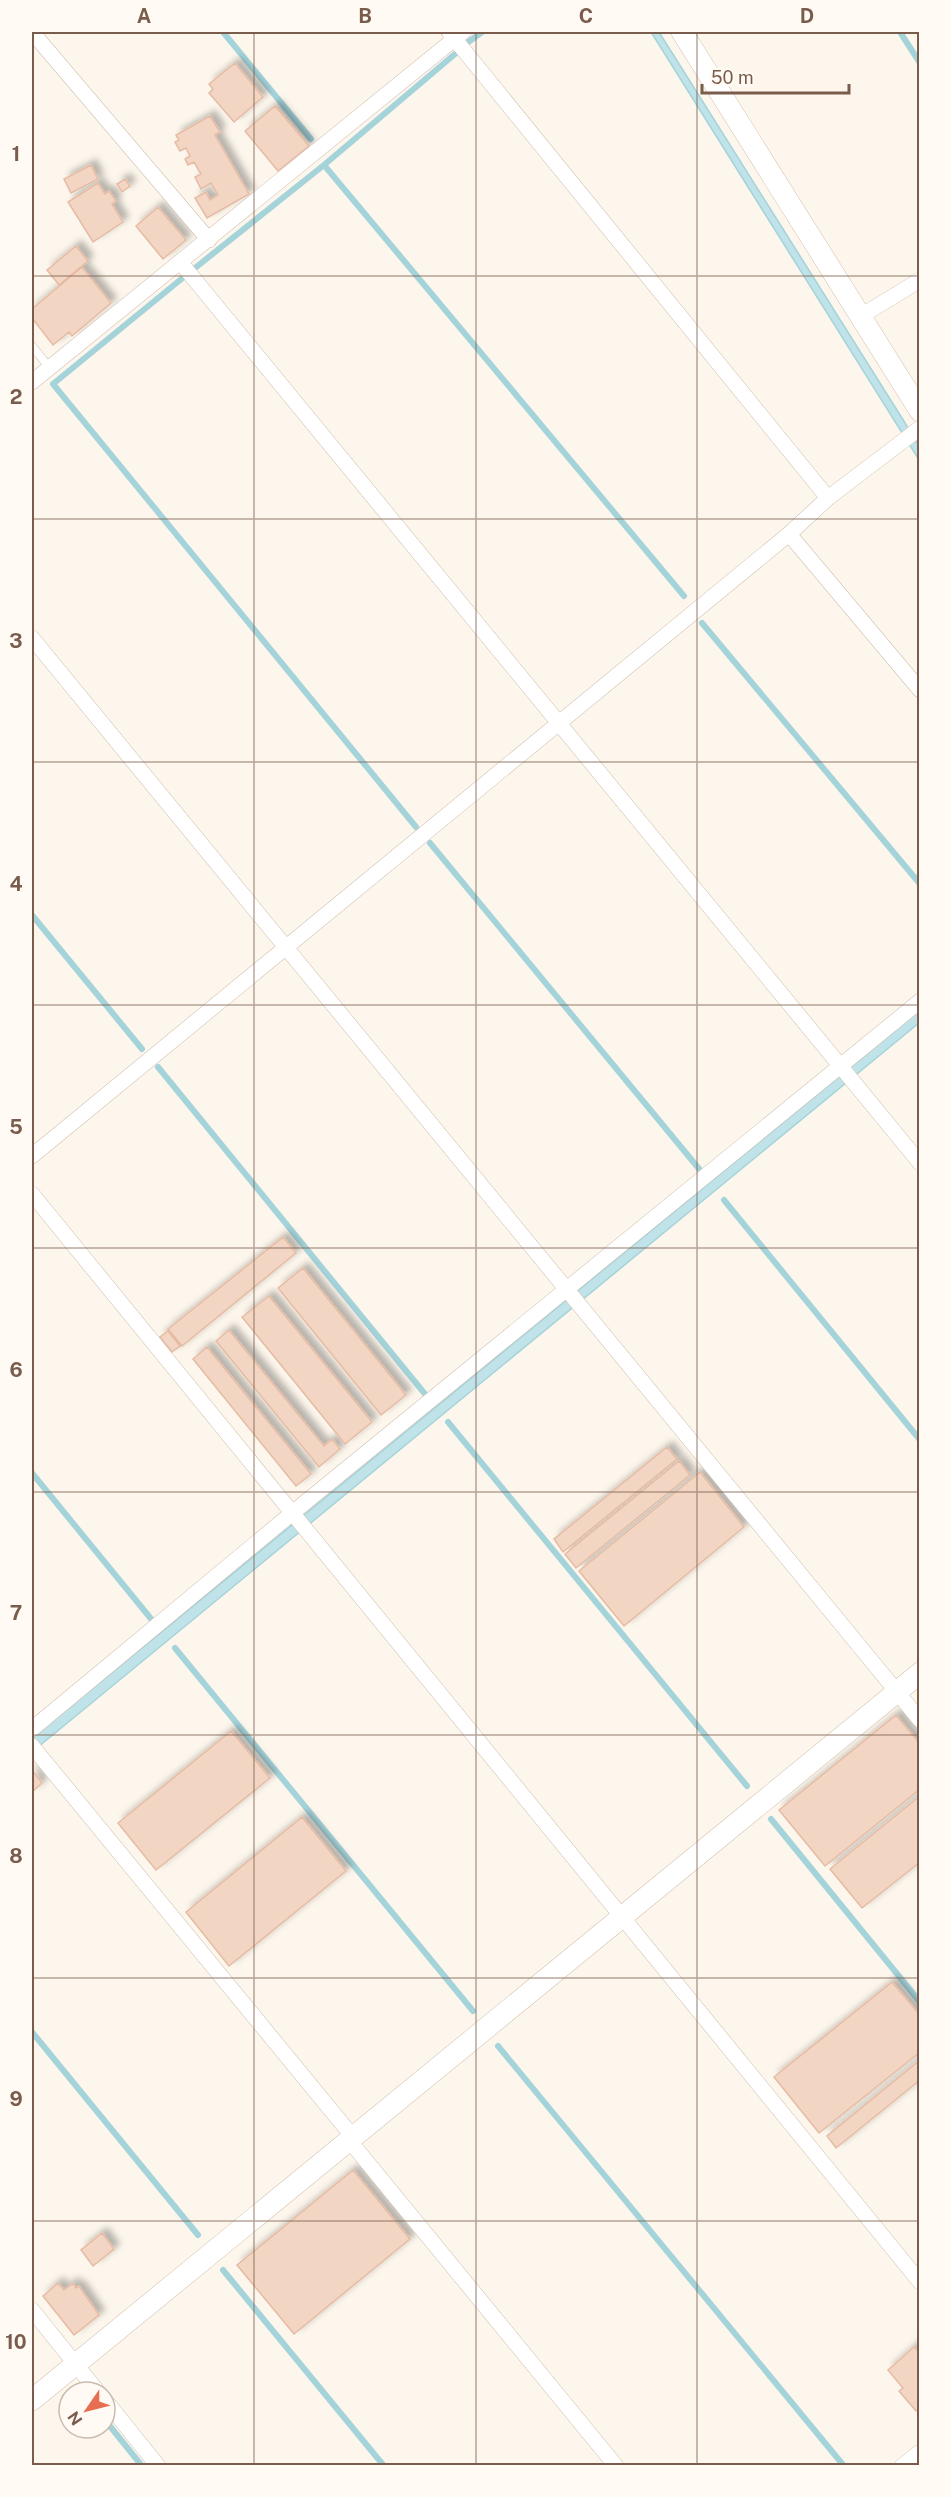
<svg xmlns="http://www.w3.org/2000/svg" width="951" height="2497" viewBox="0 0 951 2497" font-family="'Public Sans',sans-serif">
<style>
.water{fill:#bfe3e8;stroke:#a5d3da;stroke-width:1.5}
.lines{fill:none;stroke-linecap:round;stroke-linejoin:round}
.stream{stroke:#a5d3da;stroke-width:6}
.building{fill:#f3d5c3;stroke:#e6bba3;stroke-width:1.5;filter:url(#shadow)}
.lane-casing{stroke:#d1beb0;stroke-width:9}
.street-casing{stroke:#d1beb0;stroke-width:16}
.secondary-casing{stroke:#d6c0b0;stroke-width:22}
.lane{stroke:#fff;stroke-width:8}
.street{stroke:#fff;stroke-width:15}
.secondary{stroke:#fff;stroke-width:21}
.grid{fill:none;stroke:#7a5c4d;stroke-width:1.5;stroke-opacity:0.55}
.neatline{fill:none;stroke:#7a5c4d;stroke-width:2}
.grid-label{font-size:20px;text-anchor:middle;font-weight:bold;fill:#7a5c4d}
</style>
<defs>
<filter id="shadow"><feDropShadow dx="5.5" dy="-5.5" stdDeviation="3" flood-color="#0004"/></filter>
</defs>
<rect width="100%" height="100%" fill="#fdf6ec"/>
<path class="water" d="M651 32H659L902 418 919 446V460Z
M919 1011V1023L32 1752V1738Z"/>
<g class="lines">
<path class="stream" d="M223 32 311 139
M900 32 920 63
M467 43 482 32
M324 165 684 596
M195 268 324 165 455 54
M185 276 53 384 416 827
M702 623 920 884
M430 843 700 1170
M32 915 142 1049
M158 1067 425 1394
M724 1200 920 1440
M448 1422 747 1786
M32 1473 152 1620
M175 1648 473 2011
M771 1819 920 2002
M32 2032 198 2235
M498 2046 844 2466
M223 2270 384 2466
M81 2391V2392
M105 2420 142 2466"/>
</g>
<path class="building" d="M235 63 263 97 234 122 209 93 213 89 209 84Z
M275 106 309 146 278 171 245 131Z
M210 116 220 132 215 135 249 194 207 218 195 198 206 192 210 200 218 195 211 183 201 189 195 177 201 174 194 162 188 165 185 159 190 156 186 148 180 151 175 142 179 140 176 135Z
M91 165 98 179 71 193 64 179Z
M125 179 130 186 122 192 117 184Z
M98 183 105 194 109 191 116 201 112 204 123 222 93 242 68 202Z
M158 207 186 240 163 259 136 226Z
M76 246 88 261 59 285 47 270Z
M82 267 111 303 72 336 69 332 53 345 32 318V309Z
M283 1237 296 1253 182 1346 168 1329Z
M303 1268 406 1395 381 1415 278 1288Z
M269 1296 372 1422 345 1444 242 1317Z
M229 1330 324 1446 332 1439 340 1449 319 1467 216 1341Z
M168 1331 180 1346 172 1352 160 1337Z
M207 1347 311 1474 296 1486 193 1359Z
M667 1447 677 1459 563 1552 554 1539Z
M679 1461 690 1475 576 1568 565 1554Z
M700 1472 744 1527 624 1626 579 1571Z
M896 1715 920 1744V1789L825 1866 779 1810Z
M231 1731 270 1778 156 1870 118 1823Z
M32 1770 42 1783 32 1792Z
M920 1796V1862L862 1908 830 1869Z
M302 1817 346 1871 229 1966 186 1912Z
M892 1982 920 2015V2052L819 2133 774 2077Z
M920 2060V2080L836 2148 827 2136Z
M353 2170 410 2239 294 2334 237 2265Z
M102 2233 114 2249 93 2266 81 2250Z
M58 2283 64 2290 73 2283 76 2288 79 2286 99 2315 74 2335 43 2296Z
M914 2347 920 2353V2408L916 2411 899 2391 903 2388 888 2370Z"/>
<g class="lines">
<g class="lane-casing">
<path id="lane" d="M32 346 49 367"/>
</g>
<g class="street-casing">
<path id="street" d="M32 32 209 240
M449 32 828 498
M181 263 920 1163
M861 316 920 280
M32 382 463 32
M789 534 920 690
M32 638 920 1720
M32 1156 789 534 828 498 920 428
M32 1194 920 2282
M32 1729 291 1514 920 1001
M32 1746 353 2137
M349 2140 616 2466
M32 2310 98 2392
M105 2400 158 2466
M902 2466 920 2452"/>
</g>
<g class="secondary-casing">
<path id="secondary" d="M682 32 920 411
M32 2400 920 1673"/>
</g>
<use href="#lane" class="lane"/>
<use href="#street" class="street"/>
<use href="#secondary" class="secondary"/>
</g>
<path class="grid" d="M254 32V2466M476 32V2466M697 32V2466M32 276H920M32 519H920M32 762H920M32 1005H920M32 1248H920M32 1492H920M32 1735H920M32 1978H920M32 2221H920"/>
<rect width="951" height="2497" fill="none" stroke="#fffaf3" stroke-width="66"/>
<g transform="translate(87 2410) rotate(235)"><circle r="28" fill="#fffaf3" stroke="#cabbb1" stroke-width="1.5"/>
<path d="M0-4.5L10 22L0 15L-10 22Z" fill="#e76f51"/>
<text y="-9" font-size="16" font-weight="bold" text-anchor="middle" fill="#7a5c4d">N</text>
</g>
<path d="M702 84v9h147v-9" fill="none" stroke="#7a5c4d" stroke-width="3"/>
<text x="711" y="84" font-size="18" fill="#7a5c4d" stroke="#fffaf3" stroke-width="4.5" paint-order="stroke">50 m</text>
<rect x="33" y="33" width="885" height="2431" class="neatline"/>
<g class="grid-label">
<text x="144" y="23">A</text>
<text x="365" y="23">B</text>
<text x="586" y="23">C</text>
<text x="807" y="23">D</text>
<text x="16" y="161">1</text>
<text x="16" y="404">2</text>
<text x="16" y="648">3</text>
<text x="16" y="891">4</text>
<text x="16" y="1134">5</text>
<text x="16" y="1377">6</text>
<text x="16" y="1620">7</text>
<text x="16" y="1863">8</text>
<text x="16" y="2106">9</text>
<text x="16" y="2349">10</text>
</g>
</svg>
